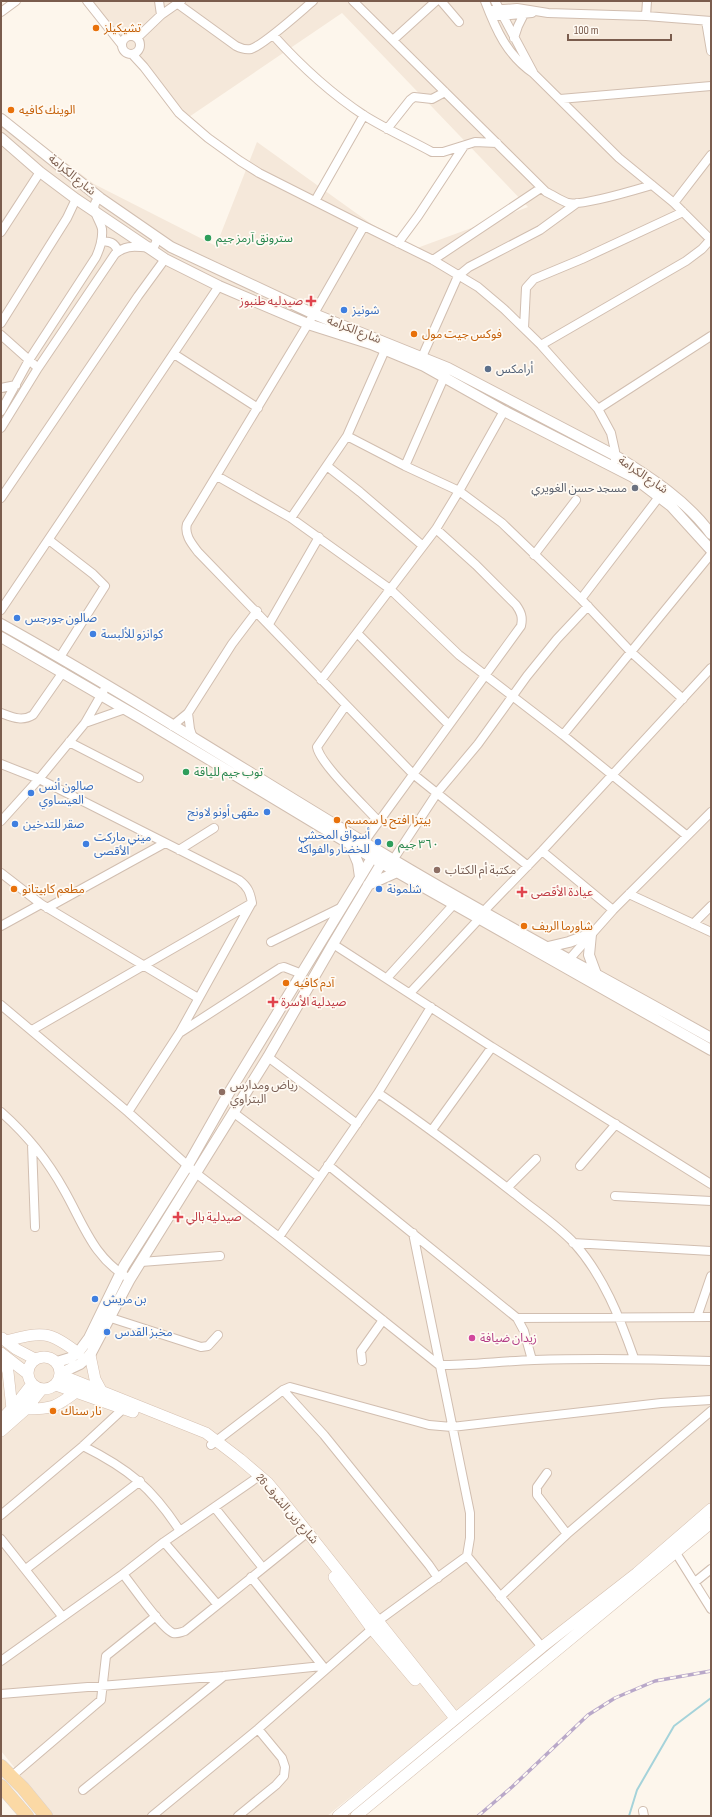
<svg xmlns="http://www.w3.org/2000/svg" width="712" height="1817" viewBox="0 0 712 1817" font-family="'Sofia Sans Condensed','Noto Sans Arabic',sans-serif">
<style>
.residential{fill:#f5e8da}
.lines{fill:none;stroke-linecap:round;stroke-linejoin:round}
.stream{stroke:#a5d3da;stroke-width:2}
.minor-casing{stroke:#d1beb0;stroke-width:10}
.tertiary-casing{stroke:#d1beb0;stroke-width:12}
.secondary-casing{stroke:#d6c0b0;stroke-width:12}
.primary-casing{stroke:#dad1cd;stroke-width:14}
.minor{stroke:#fff;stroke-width:8}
.tertiary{stroke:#fff;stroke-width:10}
.secondary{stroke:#fff;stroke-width:11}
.primary{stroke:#fbd9a5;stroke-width:13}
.rail-casing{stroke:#b9a8c9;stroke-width:3.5}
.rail{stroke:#fffaf3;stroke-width:2;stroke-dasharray:6;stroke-linecap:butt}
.food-dot{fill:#e8710a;stroke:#fffaf3;stroke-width:1.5}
.leisure-dot{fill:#2e9e5b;stroke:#fffaf3;stroke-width:1.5}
.health-dot{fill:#e0444e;stroke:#fffaf3;stroke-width:1.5}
.shop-dot{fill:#3f7fe0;stroke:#fffaf3;stroke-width:1.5}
.service-dot{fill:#5c6f8a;stroke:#fffaf3;stroke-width:1.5}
.worship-dot{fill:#6b7280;stroke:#fffaf3;stroke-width:1.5}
.education-dot{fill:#8d6e63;stroke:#fffaf3;stroke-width:1.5}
.hotel-dot{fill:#d1479c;stroke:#fffaf3;stroke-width:1.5}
.labels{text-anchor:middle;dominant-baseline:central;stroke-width:3.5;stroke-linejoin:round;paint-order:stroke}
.food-label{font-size:12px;fill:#c56008;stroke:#fffaf3;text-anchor:start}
.street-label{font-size:12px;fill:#7a5c4d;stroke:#fffaf3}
.leisure-label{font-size:12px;fill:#27864d;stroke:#fffaf3;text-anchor:start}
.health-label{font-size:12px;fill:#be3a42;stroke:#fffaf3;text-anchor:start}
.shop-label{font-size:12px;fill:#366cbe;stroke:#fffaf3;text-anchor:start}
.service-label{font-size:12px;fill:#4e5e75;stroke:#fffaf3;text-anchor:start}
.worship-label{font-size:12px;fill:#5b616d;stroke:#fffaf3;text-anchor:end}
.education-label{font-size:12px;fill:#785e54;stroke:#fffaf3;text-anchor:start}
.hotel-label{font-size:12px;fill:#b23c85;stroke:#fffaf3;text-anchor:start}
</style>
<rect width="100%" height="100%" fill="#fdf6ec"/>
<path class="residential" d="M91 1H711V1506L327 1816H54L1 1751V113L94 184 216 246 257 142 409 251 528 207 342 13 183 121Z"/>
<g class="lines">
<path class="stream" d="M629 1816 637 1790 674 1726 711 1698"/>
<g class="minor-casing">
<path id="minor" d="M87 1 122 45
M159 1 161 15
M353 1 546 192C553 195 561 201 568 203 583 206 635 190 652 185
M441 1 459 22
M485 1C496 30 507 55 533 73L619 158 674 203 711 240
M495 1 533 72
M178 4 236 46C240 48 246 50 251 49 265 44 300 12 313 1
M489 10 517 8 548 13 646 16 711 21
M1 12 16 1
M498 16 532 13
M646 16 647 1
M706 21 711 51
M273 35C300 65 330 93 365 116 386 129 410 140 432 152H443L475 142 497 143
M122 45a9 9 0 1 1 18 0a9 9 0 1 1-18 0Z
M137 38 161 15 181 1
M514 38 518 26 524 14
M393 40 436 1
M132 54 144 67 179 113 208 138 240 161 259 173 364 226 308 324 187 524C184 535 192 544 198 552L413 774 528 866
M560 99 711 86
M387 129 410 100 414 97 432 99 445 92
M315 201 364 115
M674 203 711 155
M364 226 433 260 478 287 504 309 541 345 598 409 611 433 615 451V460
M1 232 40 172
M101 242C109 240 115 243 118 251
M398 243 418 216 464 146
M433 260 541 188
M1 323 67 218 76 199
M524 328 526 288 534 279 582 259 683 212
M1 335 38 368
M541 345 686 261 702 249 711 239
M174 354 258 408
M422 357 458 276 469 267 540 230 577 203
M1 388 16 385
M598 409 711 336
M1 411 29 360 96 257C100 248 103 240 102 229 100 219 87 206 100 198
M1 428 38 368 115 254C131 240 146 252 155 245L157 238
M347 436 405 466 459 491 502 523 581 599 631 652 683 699
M327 466 360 492 423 546
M405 466 446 373
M217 476 291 518 390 589 459 655 563 735 686 835
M1 498 138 296 165 259
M291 518 347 436 385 350
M49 540 93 574 105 586 60 657
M534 555 576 500
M581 599 662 493
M1 610 219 286
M269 624 319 537
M357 633 449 725
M321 680 436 529 459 491 504 411
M346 705 317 747C320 764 366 807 379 822
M1 713C12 717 22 722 33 715L63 672
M188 713 190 729 193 738
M85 723 125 709
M172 726 188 713 232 644 257 611
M563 735 711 554
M69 742 139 778
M1 764 39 779 239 880C248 887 250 892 252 903L32 1030
M1 821 39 779 85 723 104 690
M364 842 521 626C523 617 521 612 516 605L476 565 436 529
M179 850 214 828
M542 851 613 910
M393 860 437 793 478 744 527 676 557 639 588 606
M1 873 41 904 198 998
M629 894 711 932
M47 908 165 843
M483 912 542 851 711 668
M693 924 711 906
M1 926 41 904
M271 942 340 908
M333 944 492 1047
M566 963 613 910 711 812
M387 978 454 904
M410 993 479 919
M1 1005 128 1112 197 1174 279 1237 439 1365C471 1365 502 1361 534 1360 593 1358 652 1359 711 1361
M181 1032 280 968 284 967 302 974
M268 1057 357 1124
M378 1093 431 1007
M1 1112C26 1134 48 1161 64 1190 84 1225 93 1258 130 1279
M128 1112 180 1032 251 904
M234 1113 319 1177
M432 1130 492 1047 711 1184
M32 1144 35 1227
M328 1165 517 1318 524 1331 532 1360
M580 1166 616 1124
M507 1188 536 1159
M615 1196 711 1201
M413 1233 470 1513V1538L467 1556 542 1647
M279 1237 378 1093C425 1125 470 1159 515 1194 534 1210 557 1225 574 1243 603 1275 620 1318 634 1358
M573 1243 711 1251
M141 1262 220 1256
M697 1317 711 1276
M111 1318 201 1347 208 1346 218 1335
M517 1318 711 1317
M362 1361 361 1351 383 1320
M283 1390 324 1435 429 1565 438 1578
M211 1445 283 1390 290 1387 429 1425 452 1427 661 1403 711 1400
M83 1446C129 1469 152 1488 180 1531
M547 1473 537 1487V1495L567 1534
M215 1508 263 1568
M1 1515 83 1446 124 1408
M1 1539 62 1616
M164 1542 217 1604
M676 1553 711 1609
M26 1569 140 1481
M123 1574C132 1585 162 1629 173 1633 178 1634 181 1632 185 1631L308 1532
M251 1577 325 1669
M695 1582 711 1569
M500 1597 567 1534 711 1411
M1 1661 123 1574 164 1542 255 1479
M1 1694 224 1676 322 1666
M12 1776 101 1700 106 1656 156 1616
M83 1790 224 1676
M643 1811 644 1816
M152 1816 258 1729 372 1629 378 1621 467 1556
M238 1816 276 1785 284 1776 285 1767 282 1758 258 1729"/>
</g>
<g class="tertiary-casing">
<path id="tertiary" d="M1 119 100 198 171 247 314 314 448 368 616 456C650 477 687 501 711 534
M1 138 40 172 76 199 165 259 219 286 308 324 371 344 424 366 504 411 633 477 671 506 711 550
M1 624C132 697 258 779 387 856 493 920 603 977 711 1038
M1 637 142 719 381 863 711 1050
M350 844 358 863 360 877
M368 885 397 872
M548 947 569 942 591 934 589 955 596 974
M57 1362 70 1358 78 1353 89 1338 124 1266 188 1165 230 1091 375 853
M61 1373 80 1364 90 1355 130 1279 268 1057 333 944 384 859"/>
</g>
<g class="secondary-casing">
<path id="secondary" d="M2 1338 16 1349 35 1359
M6 1341C42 1332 48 1330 78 1353
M1 1353 28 1374
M3 1355 8 1372 12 1409
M90 1355 95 1379 102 1392
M28 1373a16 16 0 1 1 32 0a16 16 0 1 1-32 0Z
M61 1375 206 1433 240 1459 268 1483 278 1495 455 1718
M56 1385 133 1412
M26 1409C52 1409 56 1407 76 1392
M1 1420 18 1402 32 1384
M1 1431 26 1409 41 1390
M334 1577 372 1629 415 1680
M338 1816 542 1647 637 1573 711 1509
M356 1816 711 1523"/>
</g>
<g class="primary-casing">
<path id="primary" d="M1 1766 23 1788 46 1816
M1 1786 27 1816"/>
</g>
<use href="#minor" class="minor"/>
<use href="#tertiary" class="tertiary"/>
<use href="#secondary" class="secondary"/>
<use href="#primary" class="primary"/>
<g class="rail-casing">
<path id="rail" d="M478 1816 512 1787 588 1715 615 1698 655 1681 711 1671"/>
</g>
<use href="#rail" class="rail"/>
</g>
<g class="food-dot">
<circle cx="96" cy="28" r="4"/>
<circle cx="11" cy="110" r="4"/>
<circle cx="414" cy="334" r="4"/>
<circle cx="337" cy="820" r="4"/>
<circle cx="14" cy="889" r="4"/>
<circle cx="524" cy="926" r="4"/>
<circle cx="286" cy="983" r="4"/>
<circle cx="53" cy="1411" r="4"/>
</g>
<g class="leisure-dot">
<circle cx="208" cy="238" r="4"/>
<circle cx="186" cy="772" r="4"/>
<circle cx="390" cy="844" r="4"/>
</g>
<g class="health-dot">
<path d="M309 295h4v4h4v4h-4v4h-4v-4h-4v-4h4z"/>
<path d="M520 886h4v4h4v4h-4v4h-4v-4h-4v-4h4z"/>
<path d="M271 996h4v4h4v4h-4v4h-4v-4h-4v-4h4z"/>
<path d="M176 1211h4v4h4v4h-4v4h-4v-4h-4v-4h4z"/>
</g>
<g class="shop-dot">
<circle cx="344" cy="310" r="4"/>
<circle cx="17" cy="618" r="4"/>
<circle cx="93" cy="634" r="4"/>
<circle cx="31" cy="793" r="4"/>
<circle cx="267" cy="812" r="4"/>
<circle cx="15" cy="824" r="4"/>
<circle cx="378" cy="842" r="4"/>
<circle cx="86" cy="844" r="4"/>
<circle cx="379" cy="889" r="4"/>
<circle cx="95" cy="1299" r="4"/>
<circle cx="107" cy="1332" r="4"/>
</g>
<circle class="service-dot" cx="488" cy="369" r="4"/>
<circle class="worship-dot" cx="635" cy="488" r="4"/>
<g class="education-dot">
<circle cx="437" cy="870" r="4"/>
<circle cx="222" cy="1092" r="4"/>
</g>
<circle class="hotel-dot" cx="472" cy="1338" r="4"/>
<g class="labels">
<g class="food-label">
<text x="104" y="28">تشيكيلز</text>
<text x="19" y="110">الوينك كافيه</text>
<text x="422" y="334">فوكس جيت مول</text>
<text x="345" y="820">بيتزا افتح يا سمسم</text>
<text x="22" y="889">مطعم كابيتانو</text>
<text x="532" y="926">شاورما الريف</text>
<text x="294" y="983">آدم كافيه</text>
<text x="61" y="1411">نار سناك</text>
</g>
<g class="street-label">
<text transform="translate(72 175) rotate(39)">شارع الكرامة</text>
<text transform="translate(354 330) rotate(21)">شارع الكرامة</text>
<text transform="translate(643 475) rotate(34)">شارع الكرامة</text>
<text transform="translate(287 1509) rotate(49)">شارع زين الشرف 26</text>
</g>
<g class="leisure-label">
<text x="216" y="238">سترونق آرمز جيم</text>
<text x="194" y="772">توب جيم للياقة</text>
<text x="398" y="844">٣٦٠ جيم</text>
</g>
<g class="health-label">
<text x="303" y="301" text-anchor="end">صيدليه طنبوز</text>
<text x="531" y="892">عيادة الأقصى</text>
<text x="281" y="1002">صيدلية الأسرة</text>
<text x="186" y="1217">صيدلية بالي</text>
</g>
<g class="shop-label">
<text x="352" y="310">شونيز</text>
<text x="25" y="618">صالون جورجس</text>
<text x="101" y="634">كوانزو للألبسة</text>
<text x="39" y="786">صالون أنس<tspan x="39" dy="14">العيساوي</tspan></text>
<text x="259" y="812" text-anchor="end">مقهى أونو لاونج</text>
<text x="23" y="824">صقر للتدخين</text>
<text x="370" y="835" text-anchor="end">أسواق المحشي<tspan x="370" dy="14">للخضار والفواكه</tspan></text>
<text x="94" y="837">ميني ماركت<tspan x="94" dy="14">الأقصى</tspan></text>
<text x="387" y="889">شلمونة</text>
<text x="103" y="1299">بن مريش</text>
<text x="115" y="1332">مخبز القدس</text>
</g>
<g class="service-label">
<text x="496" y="369">أرامكس</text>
</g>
<g class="worship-label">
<text x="627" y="488">مسجد حسن الغويري</text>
</g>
<g class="education-label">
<text x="445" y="870">مكتبة أم الكتاب</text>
<text x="230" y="1085">رياض ومدارس<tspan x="230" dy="14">البتراوي</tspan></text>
</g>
<g class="hotel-label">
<text x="480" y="1338">زيدان ضيافة</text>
</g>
</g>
<rect width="712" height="1817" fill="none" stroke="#7a5c4d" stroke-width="4"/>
<path d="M568 34v6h103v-6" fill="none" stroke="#7a5c4d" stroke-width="2"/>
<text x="574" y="34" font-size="12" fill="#7a5c4d" stroke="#fffaf3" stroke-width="3" paint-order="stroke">100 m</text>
</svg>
